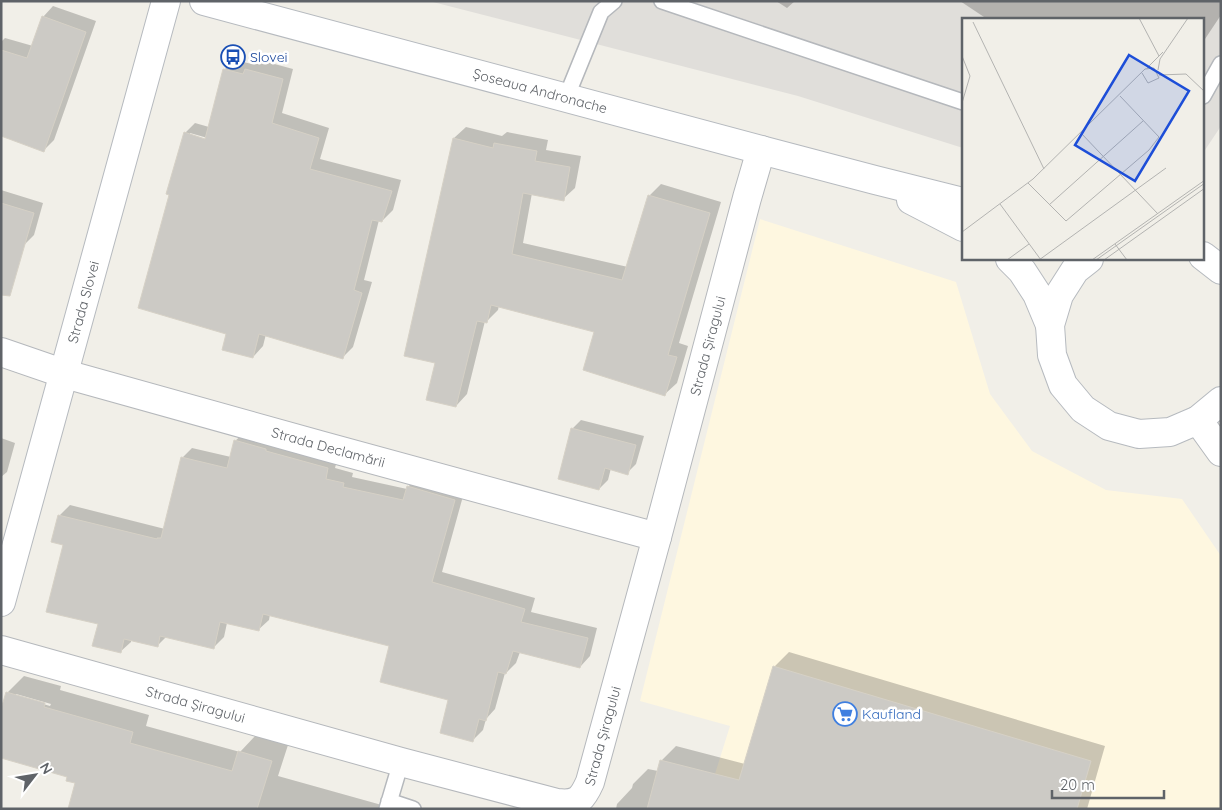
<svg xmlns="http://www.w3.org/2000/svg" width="1222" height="810" viewBox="0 0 1222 810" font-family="Quicksand,sans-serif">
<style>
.commercial{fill:#fef7e0}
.industrial{fill:#e0deda}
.shadow{fill:#0003;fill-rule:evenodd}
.building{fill:#cccac5;stroke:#d6d1c6}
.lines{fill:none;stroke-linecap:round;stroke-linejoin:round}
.lane-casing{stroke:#b5b8bc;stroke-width:18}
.street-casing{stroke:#b5b8bc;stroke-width:30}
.secondary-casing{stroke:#b6babf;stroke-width:30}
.lane{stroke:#fff;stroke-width:15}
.street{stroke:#fff;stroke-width:28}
.secondary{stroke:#fff;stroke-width:28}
.labels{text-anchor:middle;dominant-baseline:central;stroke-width:5;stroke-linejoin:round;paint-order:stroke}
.transit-label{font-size:14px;fill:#164399;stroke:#fff;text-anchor:start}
.street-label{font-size:14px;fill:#5f6368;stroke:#fff}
.shop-label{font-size:14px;fill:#366cbe;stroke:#fff;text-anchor:start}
.inset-road{fill:none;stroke:#b3b3b1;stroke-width:1}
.view{fill:#1d4ed8;fill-opacity:0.15;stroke:#1d4ed8;stroke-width:2.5}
.inset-edge{fill:none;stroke:#5f6368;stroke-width:2.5}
</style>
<rect width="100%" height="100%" fill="#f1efe8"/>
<path class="commercial" d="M760 219 956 282 990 394 1032 451 1106 490 1182 499 1221 556V809H704L730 726 640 701Z"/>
<path class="industrial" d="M429 1H1221V126L1203 153V19H963V148L798 96Z"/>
<path class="shadow" d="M776 1H795L787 8Z
M960 1H1221V15L1203 42V19H987Z
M53 6 96 21 54 140 44 150 1 135V42L5 38 33 46 43 17Z
M256 59 293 69 282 113 329 128 320 159 401 180 393 210 382 221 379 220 364 280 372 282 353 347 343 357 266 334 263 346 253 357 228 333 170 194 185 133 195 123 209 127 224 70 234 60 252 64ZM190 133 211 139V142L190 136Z
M466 127 502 136 507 132 548 140 546 150 581 156 575 188 563 199 532 193 523 243 628 267 650 195 661 184 721 202 679 343 688 346 677 383 665 394 596 331 499 305 498 310 486 322 485 321 467 394 456 406 437 362 406 355 454 138Z
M1 190 43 203 34 235 24 245 1 239Z
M581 420 644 436 636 464 627 473 611 468 608 480 599 489 572 429Z
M246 431 338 457 335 468 353 473 352 477 407 489 408 487 418 476 465 489 442 572 535 598 531 612 597 628 590 656 580 667 520 652 516 663 506 673H505L495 709 486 719 483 730 472 741 450 700 391 645 270 614 269 620 258 630 227 623 224 637 214 647 167 636 157 646 131 639V642L120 652 99 623 64 545 59 516 70 505 165 529 182 458 192 448 231 457 235 441Z
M1 438 15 443 7 472 1 477Z
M789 652 1105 746 1087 809H616L617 804 632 788 633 784 648 769 658 771 661 761 676 746 745 764 774 667Z
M24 676 61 686 60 690 149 715 146 726 240 752 256 735 288 745 278 776 396 809H126L76 782 7 693ZM16 694 51 704 50 706 16 696Z"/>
<path class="building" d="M42 16 86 32 44 152 1 136V50L27 58Z
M223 69 243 74 245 69 283 79 272 123 319 138 310 169 392 191 382 222 372 220 354 290 362 293 343 359 259 334 253 358 222 350 226 334 138 308 169 195 166 194 184 132 205 139Z
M453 138 493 148 494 143 537 151 535 161 570 167 564 201 523 193 512 254 622 280 648 195 710 213 668 355 677 357 665 396 583 370 594 332 491 305 487 323 477 321 456 407 426 400 435 363 404 356Z
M1 203 34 213 10 296 1 295Z
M571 428 636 445 628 475 605 468 599 490 558 479Z
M234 440 266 449V451L328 468 326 479 344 483 343 487 403 500 407 486 455 500 432 582 525 609 521 622 588 638 580 668 513 651 506 674 498 672 486 721 479 719 473 742 440 733 448 700 380 682 389 646 263 614 259 631 220 622 214 649 160 636 158 647 124 639 121 653 92 646 98 624 46 612 63 545 51 542 58 515 157 539V538H161L181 457 227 468Z
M773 666 1091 761 1077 809H647L660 760 739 780Z
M6 692 45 703 44 707 133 732 130 743 232 771 238 751 272 761 257 809H68L75 783 66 781 67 777 1 758V709Z"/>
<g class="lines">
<g class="lane-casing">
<path id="lane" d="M662 1 963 102
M1203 96 1221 64
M566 98 601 12 614 1
M389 801 413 809
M387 809 401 762"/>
</g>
<g class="street-casing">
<g id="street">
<path id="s1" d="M1 352 65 374 323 446 657 537"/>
<path d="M1198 420 1221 452"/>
<path id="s2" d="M1 650 401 762 557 803C577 805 582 800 590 782L657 537 747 198 761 150"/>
</g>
</g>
<g class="secondary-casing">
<g id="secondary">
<path id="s3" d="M204 1 761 150 875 180 963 202"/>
<path d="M911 200 963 227"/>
<path d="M1203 256 1221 270"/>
<path d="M1010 259 1022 271 1037 294 1050 325"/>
<path d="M1089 259 1075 270 1059 295 1050 325 1052 355 1063 385 1083 409 1109 426 1139 434 1170 432 1198 420 1221 401"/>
<path id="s4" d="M1 602 166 1"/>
</g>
</g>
<use href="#lane" class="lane"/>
<use href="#street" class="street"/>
<use href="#secondary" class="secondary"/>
</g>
<defs>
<g id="bus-ring" transform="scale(1.25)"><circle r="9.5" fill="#fff" stroke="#1a4fb4" stroke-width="1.5"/><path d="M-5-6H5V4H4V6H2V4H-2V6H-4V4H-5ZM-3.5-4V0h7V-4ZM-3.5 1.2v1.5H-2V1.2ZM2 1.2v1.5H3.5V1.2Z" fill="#1a4fb4"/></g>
<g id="supermarket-ring" transform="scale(1.25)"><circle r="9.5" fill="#fff" stroke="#3f7fe0" stroke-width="1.5"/><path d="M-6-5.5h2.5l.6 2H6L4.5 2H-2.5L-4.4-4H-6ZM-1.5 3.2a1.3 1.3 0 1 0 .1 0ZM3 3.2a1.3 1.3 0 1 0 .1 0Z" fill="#3f7fe0"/></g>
</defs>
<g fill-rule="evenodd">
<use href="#bus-ring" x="233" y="57"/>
<use href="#supermarket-ring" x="845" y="714"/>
</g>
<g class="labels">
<g class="transit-label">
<text x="250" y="57">Slovei</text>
</g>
<g class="street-label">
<text stroke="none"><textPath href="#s3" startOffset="348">Șoseaua Andronache</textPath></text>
<text stroke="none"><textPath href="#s4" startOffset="311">Strada Slovei</textPath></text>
<text stroke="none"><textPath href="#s2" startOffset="1072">Strada Șiragului</textPath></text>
<text stroke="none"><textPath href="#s1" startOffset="341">Strada Declamării</textPath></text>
<text stroke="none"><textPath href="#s2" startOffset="202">Strada Șiragului</textPath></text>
<text stroke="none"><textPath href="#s2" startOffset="668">Strada Șiragului</textPath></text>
</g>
<g class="shop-label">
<text x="862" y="714">Kaufland</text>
</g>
</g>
<g transform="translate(962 18)">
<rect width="242" height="242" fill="#f1efe8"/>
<path class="inset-road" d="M177 0 197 38M11 4 82 151M0 38 8 58 0 85M185 50 201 34M196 52 198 41 226 0M197 57 224 56 243 74M119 115 196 196M66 165 104 203 187 132 197 119 158 78M38 186 79 242M87 187 181 103M0 214 71 161 183 51 192 50 197 60 186 65 180 55M153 226 165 242M45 242 67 226M77 242 204 150M130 242 243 162M134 242 243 165M142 242 243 170"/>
<path class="view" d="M167 37 227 73 173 163 113 127Z"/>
<rect width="242" height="242" class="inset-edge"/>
</g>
<rect width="1222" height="810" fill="none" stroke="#5f6368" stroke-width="5"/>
<g transform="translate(35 775) rotate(59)" stroke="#ffffff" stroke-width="4" paint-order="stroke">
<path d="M0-4L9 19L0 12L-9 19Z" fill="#5f6368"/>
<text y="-8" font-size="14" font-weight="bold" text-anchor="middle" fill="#5f6368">N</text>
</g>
<path d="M1052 790v8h112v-8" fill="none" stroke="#5f6368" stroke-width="2.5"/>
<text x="1060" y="790" font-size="15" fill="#5f6368" stroke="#ffffff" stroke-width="4" paint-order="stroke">20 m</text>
</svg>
